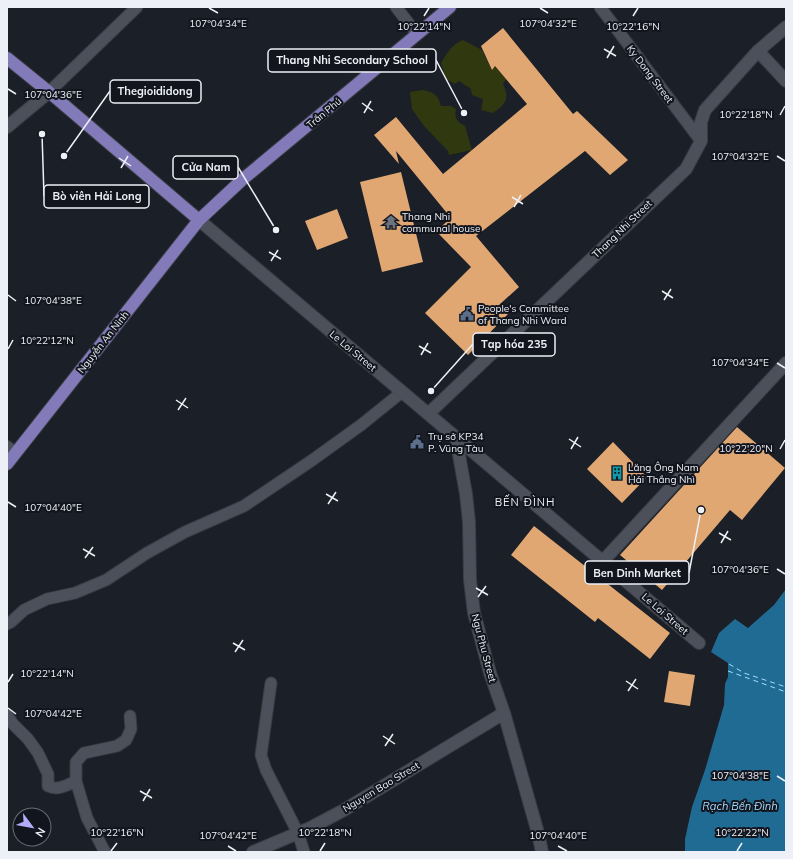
<svg xmlns="http://www.w3.org/2000/svg" width="793" height="859" viewBox="0 0 793 859" font-family="Mulish,sans-serif">
<style>
.green{fill:#30380f}
.water{fill:#206b93}
.lines{fill:none;stroke-linecap:round;stroke-linejoin:round}
.ferry{stroke:#a4dbff;stroke-width:1;stroke-dasharray:5 4;stroke-linecap:butt}
.building{fill:#e0a773}
.service-casing{stroke:#393c43;stroke-width:13}
.minor-casing{stroke:#393c43;stroke-width:14}
.primary-casing{stroke:#393c43;stroke-width:14}
.service{stroke:#4c505a;stroke-width:11}
.minor{stroke:#4c505a;stroke-width:12}
.primary{stroke:#837ab9;stroke-width:12}
.ticks{fill:none;stroke:#edf0f6;stroke-width:1.5}
.labels{text-anchor:middle;dominant-baseline:central;stroke-width:4;stroke-linejoin:round;paint-order:stroke}
.street-label{font-size:10px;fill:#edf0f6;stroke:#12151e}
.poi-label{font-size:10px;fill:#edf0f6;stroke:#12151e;text-anchor:start}
.neighbourhood-label{font-size:11px;letter-spacing:1px;fill:#edf0f6;stroke:#12151e}
.water-label{font-size:11px;font-style:italic;fill:#a4dbff;stroke:#12151e}
.ticks-label{font-size:10px;text-anchor:middle;fill:#edf0f6;stroke:#12151e;stroke-width:4;stroke-linejoin:round;paint-order:stroke}
.leader{fill:none;stroke:#edf0f6;stroke-width:1.5}
.callout-dot{fill:#edf0f6;stroke:#12151e;stroke-width:1.5}
.callout{fill:#12151e;stroke:#edf0f6;stroke-width:1.5}
.callout-label{font-size:11px;text-anchor:middle;font-weight:bold;fill:#edf0f6}
</style>
<rect width="100%" height="100%" fill="#1b1f27"/>
<path class="green" d="M463 40 482 50 492 70 495 66 506 79 503 84C510 99 506 104 493 113L481 110 483 99 472 95 471 89 459 81 455 84 446 79 441 63C447 53 452 44 463 40Z
M423 90C434 93 438 94 441 106H451L456 109C454 118 457 122 465 126L472 150 449 155 448 151 424 126 412 109 410 92Z"/>
<path class="water" d="M786 589V852H685V839L692 807 705 770 724 705 725 684 728 677V663L711 652 719 633 735 619 748 628 774 605Z"/>
<g class="lines">
<path class="ferry" d="M729 664 744 673 786 687
M728 671 786 692"/>
</g>
<path class="building" d="M503 28 573 114 577 111 628 160 610 175 585 151 476 236 519 287 499 305 508 314 468 355 425 313 471 267 436 231 451 218 396 151 399 164 374 135 396 117 443 174 472 150 527 104 495 66 492 70 481 46Z
M401 172 423 262 382 272 360 182Z
M337 209 348 238 317 250 305 221Z
M737 427 785 468 742 520 730 510 662 590 620 555Z
M613 442 647 477 622 503 587 469Z
M534 526 670 633 650 659 598 618 595 622 511 555Z
M669 671 695 675 690 706 664 702Z"/>
<g class="lines">
<g class="service-casing">
<path id="service" d="M396 7 417 34
M600 7 701 141
M49 92 137 7
M7 624 11 622 24 610 47 599 75 593 106 580 147 553 185 532 244 506 311 461 361 425 402 392
M271 683 261 755 266 770 298 833 304 852
M7 715 13 724 28 739 38 753 48 774V786C58 791 67 785 76 781
M105 852 87 818 76 781V762L84 753 117 746 126 740 131 729 130 716"/>
</g>
<g class="minor-casing">
<path id="minor" d="M758 51 786 81
M7 127 49 92
M199 220 699 643
M428 414 686 169 701 141V122L705 110 758 51 786 27
M456 438 466 494 469 522 470 580 474 613 490 673 504 713 538 833 542 852
M7 447 15 453
M603 561 786 363
M253 852 310 828 344 810 504 713"/>
</g>
<g class="primary-casing">
<path id="primary" d="M7 58 49 92 199 220
M7 464 199 220 243 179 450 7"/>
</g>
<use href="#service" class="service"/>
<use href="#minor" class="minor"/>
<use href="#primary" class="primary"/>
</g>
<path class="ticks" d="M209 8 218 13M540 8 548 13M424 16 429 8M633 16 638 8M604 49 616 56M607 58 614 46M8 89 16 94M362 103 373 111M364 113 371 101M780 115 785 106M777 156 785 161M119 158 131 166M121 168 128 156M512 197 523 204M514 207 521 195M269 252 281 259M271 261 278 250M662 291 673 298M8 295 16 301M664 300 671 289M419 346 431 353M8 349 13 340M421 355 428 343M777 363 785 368M176 400 188 408M178 410 186 398M569 439 581 447M571 449 578 437M780 449 785 440M326 494 338 501M8 502 16 507M328 504 336 492M719 533 731 540M721 543 728 531M83 549 95 556M85 558 93 547M777 569 785 574M476 588 488 595M478 597 486 586M233 643 245 650M235 652 243 640M626 681 638 689M8 682 13 674M628 691 636 679M8 708 16 714M383 736 395 744M385 746 393 734M777 776 785 781M140 791 152 798M143 801 150 789M228 846 236 851M558 846 567 851M111 851 117 843M320 851 325 843M737 851 742 843"/>
<defs>
<g id="temple-bare" transform="scale(1.08)"><path d="M0-6L5-2H3V0L6.5 2.5H4V6H1.5V3h-3V6H-4V2.5H-6.5L-3 0V-2H-5Z" fill="#6b7280" stroke="#12151e" stroke-width="2.5" paint-order="stroke"/></g>
<g id="civic-bare" transform="scale(1.08)"><path d="M-.6-6.5H3V-4.5H.6V-3L4-1V1h2V6H-6V1h2V-1L-.6-3ZM-1.2 2.5V6h2.4V2.5Z" fill="#5c6f8a" stroke="#12151e" stroke-width="2.5" paint-order="stroke"/></g>
<g id="building-bare" transform="scale(1.08)"><path d="M-4-6H4V6H1V3H-1V6H-4ZM-2.5-4.3h1.7v1.8h-1.7ZM.8-4.3h1.7v1.8H.8ZM-2.5-1h1.7V.8h-1.7ZM.8-1h1.7V.8H.8Z" fill="#0f9aa8" stroke="#12151e" stroke-width="2.5" paint-order="stroke"/></g>
</defs>
<g fill-rule="evenodd">
<use href="#temple-bare" x="391" y="222"/>
<use href="#civic-bare" x="467" y="314"/>
<use href="#civic-bare" x="417" y="442"/>
<use href="#building-bare" x="617" y="473"/>
</g>
<g class="labels">
<g class="street-label">
<text transform="translate(650 74) rotate(53)">Ky Dong Street</text>
<text transform="translate(324 113) rotate(-40)">Trần Phú</text>
<text transform="translate(622 229) rotate(-44)">Thang Nhi Street</text>
<text transform="translate(103 342) rotate(-52)">Nguyễn An Ninh</text>
<text transform="translate(353 351) rotate(40)">Le Loi Street</text>
<text transform="translate(665 614) rotate(41)">Le Loi Street</text>
<text transform="translate(484 648) rotate(75)">Ngu Phu Street</text>
<text transform="translate(381 787) rotate(-31)">Nguyen Bao Street</text>
</g>
<g class="poi-label">
<text x="402" y="216">Thang Nhi<tspan x="402" dy="12">communal house</tspan></text>
<text x="478" y="308">People's Committee<tspan x="478" dy="12">of Thang Nhi Ward</tspan></text>
<text x="428" y="436">Trụ sở KP34<tspan x="428" dy="12">P. Vũng Tàu</tspan></text>
<text x="628" y="467">Lăng Ông Nam<tspan x="628" dy="12">Hải Thắng Nhì</tspan></text>
</g>
<g class="neighbourhood-label">
<text x="525" y="502">BẾN ĐÌNH</text>
</g>
<g class="water-label">
<text x="740" y="806">Rạch Bến Đình</text>
</g>
</g>
<g class="ticks-label">
<text x="218" y="27">107°04'34"E</text>
<text x="548" y="27">107°04'32"E</text>
<text x="424" y="30">10°22'14"N</text>
<text x="633" y="30">10°22'16"N</text>
<text x="53" y="98">107°04'36"E</text>
<text x="746" y="118">10°22'18"N</text>
<text x="740" y="160">107°04'32"E</text>
<text x="53" y="304">107°04'38"E</text>
<text x="47" y="344">10°22'12"N</text>
<text x="740" y="366">107°04'34"E</text>
<text x="746" y="452">10°22'20"N</text>
<text x="53" y="511">107°04'40"E</text>
<text x="740" y="573">107°04'36"E</text>
<text x="47" y="677">10°22'14"N</text>
<text x="53" y="717">107°04'42"E</text>
<text x="740" y="779">107°04'38"E</text>
<text x="117" y="836">10°22'16"N</text>
<text x="325" y="836">10°22'18"N</text>
<text x="742" y="836">10°22'22"N</text>
<text x="228" y="839">107°04'42"E</text>
<text x="558" y="839">107°04'40"E</text>
</g>
<path class="leader" d="M464 113L436 60M64 156L110 91M276 230L238 167M42 134L44 196M431 391L473 344M701 510L689 573"/>
<g class="callout-dot">
<circle cx="464" cy="113" r="4"/>
<circle cx="64" cy="156" r="4"/>
<circle cx="276" cy="230" r="4"/>
<circle cx="42" cy="134" r="4"/>
<circle cx="431" cy="391" r="4"/>
<circle cx="701" cy="510" r="4"/>
</g>
<g class="callout">
<rect x="268" y="49" width="168" height="23" rx="4"/>
<rect x="110" y="80" width="91" height="23" rx="4"/>
<rect x="173" y="156" width="65" height="23" rx="4"/>
<rect x="44" y="185" width="105" height="23" rx="4"/>
<rect x="473" y="333" width="82" height="23" rx="4"/>
<rect x="585" y="561" width="104" height="23" rx="4"/>
</g>
<g class="callout-label">
<text x="352" y="64">Thang Nhi Secondary School</text>
<text x="155" y="95">Thegioididong</text>
<text x="206" y="171">Cửa Nam</text>
<text x="97" y="200">Bò viên Hải Long</text>
<text x="514" y="348">Tạp hóa 235</text>
<text x="637" y="577">Ben Dinh Market</text>
</g>
<rect width="793" height="859" fill="none" stroke="#edf0f6" stroke-width="16"/>
<g transform="translate(32 827) rotate(122)"><circle r="19" fill="#12151e" stroke="#6a6d74"/>
<path d="M0-3L7 15L0 10L-7 15Z" fill="#b3acf9"/>
<text y="-6" font-size="11" font-weight="bold" text-anchor="middle" fill="#edf0f6">N</text>
</g>
</svg>
